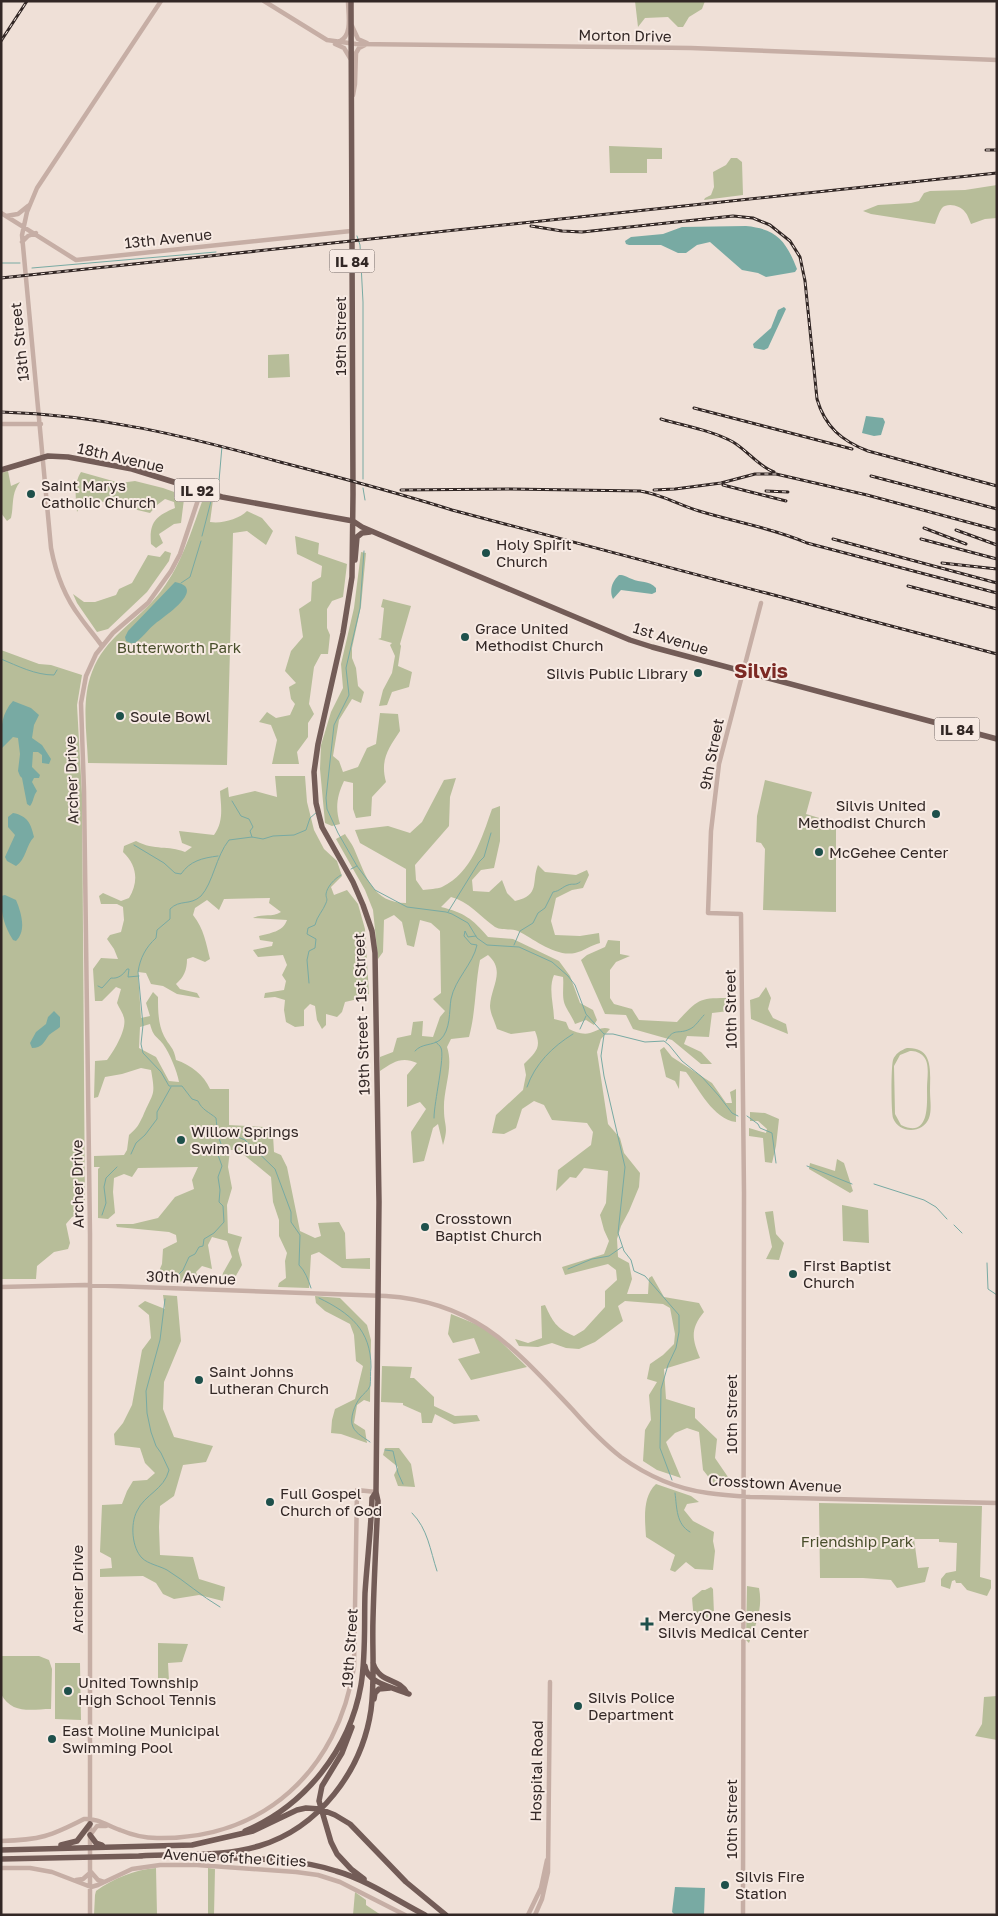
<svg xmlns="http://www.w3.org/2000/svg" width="998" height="1916" viewBox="0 0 998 1916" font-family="'Golos Text',sans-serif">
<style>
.green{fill:#b7bd99;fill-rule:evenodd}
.water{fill:#78aaa3}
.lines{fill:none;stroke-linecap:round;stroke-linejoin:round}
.stream{stroke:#78aaa3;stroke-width:1}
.minor{stroke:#c6aea5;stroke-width:4.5}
.major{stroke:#735c57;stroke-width:5.5}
.rail-casing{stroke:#322725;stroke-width:3}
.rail{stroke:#f7eae3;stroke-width:1;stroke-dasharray:4;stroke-linecap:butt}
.poi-dot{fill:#1e504b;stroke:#f7eae3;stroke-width:2}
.labels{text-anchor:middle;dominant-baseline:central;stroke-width:4;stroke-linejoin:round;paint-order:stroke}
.shield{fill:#f7eae3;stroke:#6d625e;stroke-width:1}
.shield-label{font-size:14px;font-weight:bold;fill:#322725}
.street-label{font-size:15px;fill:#322725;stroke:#f7eae3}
.poi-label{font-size:15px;fill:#322725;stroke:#f7eae3;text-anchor:start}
.park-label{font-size:15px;fill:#484e2b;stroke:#f7eae3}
.district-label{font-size:20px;font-weight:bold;fill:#7c2924;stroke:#f7eae3}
</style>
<rect width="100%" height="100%" fill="#efe0d7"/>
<path class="green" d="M635 1H705L702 9 689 17 683 27H678L668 17 645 18 638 27Z
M609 146 662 148V159H647V173H610Z
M731 158H737L742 162 743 195 704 200 705 198 711 195 714 187 713 172 726 165Z
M997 185V218L985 219 971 224C969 220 968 215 965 212 961 206 948 202 942 208 939 212 937 219 935 224L871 214 863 211 878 205 911 203 919 201 924 193 930 191 965 190Z
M289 354 290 377 268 378V355Z
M8 471 11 486 20 482C11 493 14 505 11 518L7 521 1 513V473Z
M81 472 120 483 135 481 163 488 177 493 184 499 181 523 174 524 159 534 163 543 156 548 151 544C149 522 156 516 175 508L174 502 165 499 157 505 150 513 87 498 83 500 77 512C76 497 73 485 81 472Z
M203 499 213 500 210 522C222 524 239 519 247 511L262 518 273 531 266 545 247 531 233 533 227 765 88 763C87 734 81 700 92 672 105 637 135 623 158 595 181 567 191 532 203 499Z
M295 536 319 543 318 554 347 564 343 597 332 601 327 609V628L330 635 328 654H321L314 667 309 704 314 714 308 723V737L297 752 299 764H272L277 740 271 725 259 722 267 712 276 718 290 715 295 704 291 699 289 687 296 683 285 671 291 651 303 637 299 609 311 601 312 582 321 577 322 566 297 554Z
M165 551 171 553 169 561 147 592 108 629 97 632 77 603 73 594 84 602H95L116 595 119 589 132 583 148 555 160 557Z
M361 552 366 553 361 606 352 648V658L356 668 358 686 364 692 361 703 352 699 339 720 333 756 339 761 343 772 358 767 367 748 376 744 380 713 398 714 400 731C388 749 380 760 386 782L372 797 371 816 356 818 353 809V783L344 781C337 796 335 808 340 824L332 826 325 823 320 769 321 745 331 712 343 688 341 664 354 608Z
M383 599 411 606 400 644 401 646 398 666 412 672 409 687 392 692 387 705 379 706 383 690 392 673 395 656 390 645 392 643 378 639 381 638 384 608 381 607Z
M1 650 39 664 51 665 82 675 77 705 82 794 85 1210 83 1211 82 1214 72 1217 66 1224 70 1243 68 1249 54 1252 37 1266 36 1279H1Z
M275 776H305L307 802 314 830 324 849 337 861 342 876 331 887 334 895 347 890 358 904 365 929 369 994 358 999 345 1002 342 1012 337 1017 326 1014V1025L322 1029 317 1020 315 1006 310 1004 304 1010V1026L295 1027 286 1022 284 1010 285 1000 275 997 264 998 265 993 284 990 286 981 282 975 287 965 283 955 258 957 253 950 272 946 273 942 260 940 259 936C270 933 283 932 287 920L253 918C264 913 271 918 281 912L269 903 270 898 224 899 219 910 207 900 195 908 193 915C204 929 206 943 210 959L205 962 193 957 187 959C187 970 184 977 176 984L180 989 197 993 200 998 177 994 163 986 151 984 146 973 138 972 141 1018 150 1016 146 1003 153 992 158 997C158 1010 158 1024 164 1036 169 1046 174 1047 176 1060 191 1065 204 1075 210 1089H229V1125L264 1127 273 1135 274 1152 281 1155 287 1167 300 1231 315 1238 321 1236 318 1223 339 1222 345 1233 346 1259 370 1258V1269L342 1268 319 1252 311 1255 309 1288 278 1287 279 1283 286 1278 285 1261 287 1253 279 1236V1220L273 1202 271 1177 238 1150H230L228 1167 232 1188 227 1205 228 1233 242 1237 238 1250 242 1265 233 1281H221L223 1273 232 1257 227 1241 212 1237 208 1245 212 1269 202 1266 196 1272 199 1281 165 1282 157 1276 162 1264 163 1249 177 1242 176 1235 169 1232 117 1227 116 1224H133L158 1218 175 1197 194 1189 192 1180 198 1167 138 1168 132 1177 124 1174 114 1178 113 1192 115 1213 108 1219 98 1218V1169L100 1167H94V1156L124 1155 127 1150 129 1135C138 1127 138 1126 143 1116 153 1092 156 1097 151 1070L141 1068 122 1074 105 1077 98 1097 94 1098 95 1061 107 1060C114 1051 127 1029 124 1018 123 1013 119 1008 117 1003L121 989 116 987 102 1001H95L93 969 101 958 118 959 114 949 107 939 110 935 121 932 124 920 123 907 117 904H101L99 896 103 893 121 901 129 898C139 882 137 865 123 852L124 846 136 841C155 851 168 845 185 852L192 847 182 843 179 831 214 835C224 821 221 807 220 791L228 787 229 797 255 791 277 797ZM150 1024C154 1038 155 1034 163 1044 170 1054 177 1071 179 1082L169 1081 156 1057 139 1048 140 1027Z
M456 778 450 797 449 826 415 865 416 880 423 890C429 889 437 889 442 887 472 873 482 837 492 809L500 806V841L494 868 481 870 472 880 473 891 489 892 502 880 507 893 515 901C541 895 531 882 538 865L545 872 576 875 587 870 589 875 583 888 572 890 556 898 551 921 555 935 580 936 599 933 600 943C591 945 584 951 575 953 555 957 534 939 518 931 511 928 502 931 495 927 481 917 468 901 451 897L441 907C464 913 472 918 488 937L513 939 559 961 570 976 580 1003 593 1010 597 1020 594 1025 586 1020 575 1024C573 1018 565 1007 564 1002 562 994 564 985 563 977L554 975C548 989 554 1005 554 1019L566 1022 569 1029C575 1032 583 1035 590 1033 598 1031 601 1026 610 1029L601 1039 597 1052 608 1124 620 1138 624 1153 640 1173 639 1187 629 1211 621 1226 617 1239 618 1257 629 1263 632 1279 627 1294H648L649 1278 652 1276 664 1297 699 1303 704 1312C690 1329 692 1339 700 1358L664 1369 666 1399 695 1408V1418L717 1439 715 1458 728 1477 715 1485 703 1470 699 1432 687 1428 675 1433 666 1442 681 1478 657 1470 643 1461 645 1430 651 1420 649 1395 657 1382 647 1379 650 1364 663 1355 674 1344 675 1334 670 1308 663 1304 625 1301 618 1306 623 1321 595 1342 579 1349 566 1348 552 1343 538 1347 519 1346 515 1339 528 1343 542 1338 541 1306 545 1305C553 1322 556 1328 574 1336L584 1330 605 1307V1291L617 1280 616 1270 608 1264 565 1275 562 1267 604 1254 609 1241 604 1230 600 1215 606 1203 608 1171 584 1168 576 1178 570 1177 556 1191 558 1170 591 1145 593 1132 587 1123 552 1120 544 1105 534 1101 522 1109 516 1128 504 1134 492 1133 496 1115 523 1090 526 1075 524 1064C536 1052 542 1048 535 1031L511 1034 497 1029C495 1022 490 1013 490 1006 491 986 506 971 488 955L480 960C475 986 476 1011 469 1037L451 1039 447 1047C454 1067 443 1089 444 1110 444 1126 449 1126 443 1145L438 1124 433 1128 424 1161 413 1163 411 1132 426 1109 420 1102 407 1107V1075L417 1063C402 1056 393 1062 380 1071V1057L393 1052 397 1038 411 1035 413 1022 423 1021 422 1036 433 1037 440 1017 445 1011 433 999 441 993 440 931 431 923 420 920 414 947 407 945 402 922 394 915 384 920 383 952 378 959 373 910 365 890 336 839 345 834C348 839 353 845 355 851 366 876 373 903 406 903V869L360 843 355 830 388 826 410 833 422 822 444 780Z
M765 780 812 792 806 814 836 823V912L763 910 765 849 761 843 756 842 757 816Z
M608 940 620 941V954L630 956 616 962 610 970V998L614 1004 632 1009 639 1020 677 1022C699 998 699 998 731 998L729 1011 712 1013 709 1037 687 1036 684 1044 701 1052 712 1064H701L672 1040 633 1029 626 1015 605 1014 581 960 587 955 605 947Z
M766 987 771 998 768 1009 773 1018 786 1024 788 1034 751 1019 750 1000 759 997Z
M664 1047 672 1057 712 1083 726 1103H732L730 1092 736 1089V1122C713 1119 699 1089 686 1072L680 1071 679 1089 675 1081 666 1077 660 1050Z
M907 1048C934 1047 930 1072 930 1091 930 1099 932 1110 929 1118 923 1134 899 1134 893 1118 891 1111 891 1067 893 1060 895 1054 901 1050 907 1048ZM910 1051C915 1051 920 1052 924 1057 930 1064 927 1079 927 1088 927 1104 930 1139 901 1125L895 1114 894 1066 900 1055Z
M750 1112 765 1113 779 1119 776 1146 772 1163 765 1162 763 1138 749 1136V1128L766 1133 767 1129 758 1121H750Z
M837 1159 844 1163 853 1191 850 1193 809 1169 810 1163 835 1171Z
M842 1205 868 1210 869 1243 843 1241Z
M773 1211 776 1234 784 1243 779 1260 766 1259 772 1247 765 1212Z
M163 1295 177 1296 181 1341 164 1382 163 1409 174 1437 213 1446 206 1462 183 1465 174 1496 160 1506 159 1527 160 1555 193 1557 199 1579 225 1587 223 1601 199 1595 174 1599 163 1594 156 1583 143 1576 100 1577V1569L112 1568 111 1558 100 1552 102 1505 122 1504 127 1491 133 1481 147 1480 155 1473 145 1463 140 1448 115 1445 114 1434 123 1423 132 1405 142 1350 151 1338 149 1315 138 1306 145 1301 165 1309Z
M315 1296 340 1298 367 1325 371 1340 370 1402 364 1400 357 1405 354 1423 365 1430 367 1443 341 1434 331 1433 332 1420 335 1409 355 1399 363 1366 356 1361 354 1335 350 1324 325 1311 316 1303Z
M451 1314 488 1329 527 1367 471 1380 458 1359 480 1353 474 1338 453 1343 448 1334Z
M382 1366 412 1367 410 1378H414L434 1397V1406L455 1416 477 1415 480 1421 454 1424 435 1414 432 1423H422L421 1413 403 1405V1403L381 1402Z
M385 1448H399L411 1464 415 1487 398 1486 394 1475 398 1467 383 1455Z
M656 1484 691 1496 699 1502 687 1504 684 1510 693 1521 714 1532 713 1541 715 1551 713 1570 695 1569 686 1562 675 1572 670 1570 675 1555 646 1537C645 1520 642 1497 656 1484Z
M819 1503 982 1506 980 1577 991 1580V1588L987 1596 967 1590 961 1583H956L955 1580 952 1581 950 1589 941 1586V1579L946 1573 956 1571 957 1543 939 1542V1539H914L918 1568 929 1567 925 1582 897 1588 891 1580 863 1578H820Z
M747 1586 759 1588C763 1608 756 1625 749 1643L746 1640Z
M711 1587 713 1589 714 1614 708 1620 694 1621 692 1598 702 1590H705Z
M158 1643 188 1644 182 1662 168 1663 169 1681 158 1680Z
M1 1656H39L49 1660 52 1669 51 1709C32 1709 12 1715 1 1694Z
M55 1663H80L81 1720 55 1719Z
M997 1696V1740L975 1736 982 1724 984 1697Z
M156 1868 157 1915H94L95 1895 96 1891C114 1878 134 1870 156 1868Z
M208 1868 215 1869 214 1915H208Z
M355 1892 366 1900V1905L381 1915H353Z"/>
<path class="water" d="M746 226C777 229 786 241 797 269L795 272 766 277 758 273 742 270 710 242 697 245 686 253H678L661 245H629L626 244 625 241 631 237 663 234 682 227Z
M784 307 786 309 768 348 764 350 754 348 753 344 771 328 778 310Z
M866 416 883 418 885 422 881 435 874 436 862 433Z
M619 575C625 575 626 577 632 579 640 583 649 580 656 588V592L652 594 621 590 613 599C609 591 612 581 619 575Z
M175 582C208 588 163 617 156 623 148 629 142 639 133 644L126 641 125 637 128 631Z
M13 701 31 708 39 715 34 725 32 738 42 745 51 759 49 764 42 763V755L38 752H33L32 767 40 775 39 778H34L32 782 37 791C33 796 34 801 30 806L27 804 22 778 20 776 18 771 20 754 18 738 13 737 1 749C1 731 0 715 13 701Z
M13 813C28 816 31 824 34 837 26 845 26 860 16 866L7 861 5 857 15 835 8 827V817Z
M5 895 16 900C21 912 27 930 16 941L13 940C4 926 1 913 1 896Z
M54 1011 60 1017V1027C57 1030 52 1032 49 1035 44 1042 42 1048 32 1048L30 1043 36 1032 46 1024 48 1017Z
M675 1887 705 1888 704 1915H675L672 1912Z"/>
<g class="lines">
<path class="stream" d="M357 236 360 245 363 302V479
M1 263H20
M32 268 216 252
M363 488 365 500
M214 489 219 481 222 446
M202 536 211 501
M364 551 360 608 346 668 349 695 334 725 326 798 327 809 338 833 357 866 375 890 407 907 446 912 452 914 468 923 477 938 487 945 519 947 552 962 568 976 575 985 586 1014 604 1034H613L645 1042 664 1041 669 1045 682 1061 702 1077 719 1096 732 1113 738 1116
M181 583 190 577 201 541
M1 659C18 666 35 675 54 675L57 670
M232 801 241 816 249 819 253 827 250 831 252 837
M134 845 164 863 175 873 181 874C190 861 202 858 218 856
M351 869 357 866
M448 912 479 862 484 857 491 833
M514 945 520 931 533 923 538 913 545 908 553 892C560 891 562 887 568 885 573 883 575 886 580 882
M309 983 307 960 309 951 315 948 316 939 307 934 308 928 315 925C317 916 323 911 326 903 328 898 326 899 326 894 327 887 334 879 341 875
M98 986 102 988 111 978C118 979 123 975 127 969H129L128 977 139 976
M580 1029 586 1016
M604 1035 601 1056 604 1076 625 1167 618 1233 624 1251 631 1260 634 1271 645 1276 679 1315V1332L676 1348 668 1365 661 1389 660 1448 672 1480
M666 1041C674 1027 678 1035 690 1029 695 1027 700 1019 704 1015
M415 1051C422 1043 432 1046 440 1040 451 1030 449 1011 451 999 455 979 473 964 477 945L471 944 464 936 465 931 468 937 476 936
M527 1087C535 1064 552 1047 573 1034
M747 1116 758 1124 760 1128 772 1133 776 1163
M434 1118C434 1102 445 1057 441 1048 440 1045 437 1044 436 1042
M220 1133 233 1135 245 1140 275 1169 291 1212V1222L300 1235 299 1265C305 1271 308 1279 311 1288
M131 1154 136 1143 145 1135 157 1119V1112L171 1087
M807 1166 852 1184
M874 1184 924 1200 936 1207 947 1219
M102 1215 106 1203 104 1187 106 1178 117 1167
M954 1225 962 1233
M987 1263 988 1289 997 1295
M568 1269 592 1259 609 1256 622 1247
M172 1281 183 1270 189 1257 195 1254 199 1247 203 1246 204 1239 214 1233 224 1222 223 1206 219 1202 220 1190 218 1177 222 1166 218 1155 222 1146C218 1138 217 1128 216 1118 209 1112 202 1110 198 1101L192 1099 182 1086H169L161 1072 143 1053 141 1044 143 1025 138 972C140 958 146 947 156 938L157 930 170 919V909C180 899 190 906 201 896 213 883 216 856 229 840L252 837 263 839 273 836 294 835 306 830 310 818 317 812
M319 1298C350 1313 371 1330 371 1367 370 1373 371 1380 370 1386 368 1391 363 1394 360 1398 355 1404 349 1419 353 1427 356 1434 365 1438 370 1442
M165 1299 160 1340 146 1391 147 1413 151 1432 156 1446 161 1453 169 1470C164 1490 145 1494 137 1511 130 1524 132 1548 142 1558 148 1564 160 1566 167 1570 185 1581 201 1596 220 1607
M385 1450 393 1451 398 1473 403 1484
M675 1493C677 1508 676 1524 690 1532
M412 1513C428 1529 430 1550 437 1571"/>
<path class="minor" d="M264 1 327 40 356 44 691 48 997 60
M352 26 358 39 367 43
M340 41C353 35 348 13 348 1
M335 44 344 48 350 58
M353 95 355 84 356 53 359 48 365 45
M1 213 76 260 351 231
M6 216 18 214 28 206
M22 242 28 236 36 233
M1 424H41
M102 646C95 636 87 627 80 617 64 596 56 574 51 548L22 235 27 212 37 188 161 1
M1 1287 85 1285 386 1296C476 1302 515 1349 572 1409 587 1426 603 1443 621 1457 646 1475 677 1489 708 1493 722 1495 736 1496 750 1497L997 1503
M91 1834 97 1826H106
M1 1841C40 1840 51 1836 84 1819 98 1818 108 1826 120 1830 132 1835 144 1838 157 1838 264 1840 338 1770 354 1667L357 1490 376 1492
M1 1868H30L52 1872 91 1887 98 1885 132 1869 160 1865H197L296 1872 318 1875 340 1882 405 1915
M76 1880 83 1879 91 1872 98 1880 104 1882
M90 1915V1234L84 790 81 703 86 676 96 654 113 633 148 603 171 571 180 554 201 491
M528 1915 541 1888 547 1860
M535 1915 542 1899 548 1872 550 1682
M743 1915 744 1192 741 914 708 913 711 831 719 764 761 603"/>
<path class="major" d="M1 470 48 456 68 457 132 469 222 497 353 521 362 527 383 536 630 640 652 647 997 739
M355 560 357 537 362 533 370 532
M373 1663C380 1684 398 1677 407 1693
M365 1666C366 1683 395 1688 409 1694
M374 1699 375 1693 379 1689 390 1688
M352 1727 342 1753 322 1786 319 1801 331 1842 337 1854 351 1869 364 1879
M245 1831C305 1806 350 1749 361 1685 366 1655 364 1624 365 1593 367 1562 371 1530 372 1498L376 1492
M90 1835 96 1843 102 1845
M61 1845 77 1841 90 1824
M1 1850 192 1845 253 1831 297 1810 306 1808 320 1809 335 1815 350 1824 406 1882 446 1915
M139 1856C179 1853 220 1858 259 1846 319 1828 362 1771 371 1710 375 1680 372 1649 373 1619 374 1580 376 1541 378 1501L376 1492 379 1202 375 953 372 931 363 905 353 882 322 827 316 803 314 772 318 744 343 633 352 577 353 494 351 1
M213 1857C254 1859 297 1858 336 1871 367 1880 396 1900 425 1915
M1 1859 142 1856"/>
<g class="rail-casing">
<path id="rail" d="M1 41 27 1
M986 150H997
M531 226 562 231 582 232 733 216 753 218 770 225 790 241 800 257 805 281 817 399C825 427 842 441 868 451L997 486
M1 278 997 173
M694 408 852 449
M1 412C101 415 185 436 280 462 338 477 395 492 452 510L997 654
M661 419C684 426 711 430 733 442 748 451 758 466 774 472
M871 476 997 509
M723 485 786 501
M401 490 510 489 640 491C661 494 679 505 699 511 735 522 773 528 807 543L997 593
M654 490 675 489 721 483 755 474H776L867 495 997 530
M766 491 788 492
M924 528 966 544
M956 530 997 545
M833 539 997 583
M921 539 997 559
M942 563 997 569
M908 586 997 609"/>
</g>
<use href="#rail" class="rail"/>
</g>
<g class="poi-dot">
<circle cx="31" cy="494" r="5"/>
<circle cx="486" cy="553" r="5"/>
<circle cx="465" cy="637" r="5"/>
<circle cx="698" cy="673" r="5"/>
<circle cx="120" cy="716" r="5"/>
<circle cx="936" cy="814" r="5"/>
<circle cx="819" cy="852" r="5"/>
<circle cx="181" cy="1140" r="5"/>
<circle cx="425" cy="1227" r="5"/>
<circle cx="793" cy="1274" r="5"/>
<circle cx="199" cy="1380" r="5"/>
<circle cx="270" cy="1502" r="5"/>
<path d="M644.5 1616.5h5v5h5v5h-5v5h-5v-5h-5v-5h5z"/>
<circle cx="68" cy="1691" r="5"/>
<circle cx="578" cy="1706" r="5"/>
<circle cx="52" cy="1739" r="5"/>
<circle cx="725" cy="1885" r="5"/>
</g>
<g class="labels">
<g class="shield">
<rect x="329.5" y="249.5" width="45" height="23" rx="4"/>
<rect x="174.5" y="478.5" width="45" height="23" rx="4"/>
<rect x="934.5" y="717.5" width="45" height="23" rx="4"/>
</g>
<g class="shield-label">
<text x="352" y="261">IL 84</text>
<text x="197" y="490">IL 92</text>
<text x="957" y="729">IL 84</text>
</g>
<g class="street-label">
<text transform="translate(625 35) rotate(1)">Morton Drive</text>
<text transform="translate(168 238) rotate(-6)">13th Avenue</text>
<text transform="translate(340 336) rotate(-90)">19th Street</text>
<text transform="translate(19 342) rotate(-96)">13th Street</text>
<text transform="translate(121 457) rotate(13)">18th Avenue</text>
<text transform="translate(671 638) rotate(17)">1st Avenue</text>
<text transform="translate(711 754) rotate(-79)">9th Street</text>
<text transform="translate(71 780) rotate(-92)">Archer Drive</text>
<text transform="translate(730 1009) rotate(-91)">10th Street</text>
<text transform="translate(361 1014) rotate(-92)">19th Street - 1st Street</text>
<text transform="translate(77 1184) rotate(-91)">Archer Drive</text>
<text transform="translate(191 1277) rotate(2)">30th Avenue</text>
<text transform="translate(731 1414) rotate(-90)">10th Street</text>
<text transform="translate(775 1483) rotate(3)">Crosstown Avenue</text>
<text transform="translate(77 1589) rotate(-90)">Archer Drive</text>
<text transform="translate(349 1648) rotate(-86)">19th Street</text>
<text transform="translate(536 1771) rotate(-89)">Hospital Road</text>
<text transform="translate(731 1819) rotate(-90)">10th Street</text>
<text transform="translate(235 1857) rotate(3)">Avenue of the Cities</text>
</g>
<g class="poi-label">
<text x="41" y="485">Saint Marys<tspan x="41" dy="17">Catholic Church</tspan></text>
<text x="496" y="544">Holy Spirit<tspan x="496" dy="17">Church</tspan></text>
<text x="475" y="628">Grace United<tspan x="475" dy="17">Methodist Church</tspan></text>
<text x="688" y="673" text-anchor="end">Silvis Public Library</text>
<text x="130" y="716">Soule Bowl</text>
<text x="926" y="805" text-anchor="end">Silvis United<tspan x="926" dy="17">Methodist Church</tspan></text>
<text x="829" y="852">McGehee Center</text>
<text x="191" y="1131">Willow Springs<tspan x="191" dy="17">Swim Club</tspan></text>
<text x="435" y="1218">Crosstown<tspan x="435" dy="17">Baptist Church</tspan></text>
<text x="803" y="1265">First Baptist<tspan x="803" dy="17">Church</tspan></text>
<text x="209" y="1371">Saint Johns<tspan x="209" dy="17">Lutheran Church</tspan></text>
<text x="280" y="1493">Full Gospel<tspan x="280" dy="17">Church of God</tspan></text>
<text x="658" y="1615">MercyOne Genesis<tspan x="658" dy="17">Silvis Medical Center</tspan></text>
<text x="78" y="1682">United Township<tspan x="78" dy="17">High School Tennis</tspan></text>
<text x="588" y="1697">Silvis Police<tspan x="588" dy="17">Department</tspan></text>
<text x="62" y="1730">East Moline Municipal<tspan x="62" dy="17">Swimming Pool</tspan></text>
<text x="735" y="1876">Silvis Fire<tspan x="735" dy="17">Station</tspan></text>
</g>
<g class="park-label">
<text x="179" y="647">Butterworth Park</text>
<text x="857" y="1541">Friendship Park</text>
</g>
<g class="district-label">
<text x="761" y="670">Silvis</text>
</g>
</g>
<rect width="998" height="1916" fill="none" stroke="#322725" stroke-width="5"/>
</svg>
